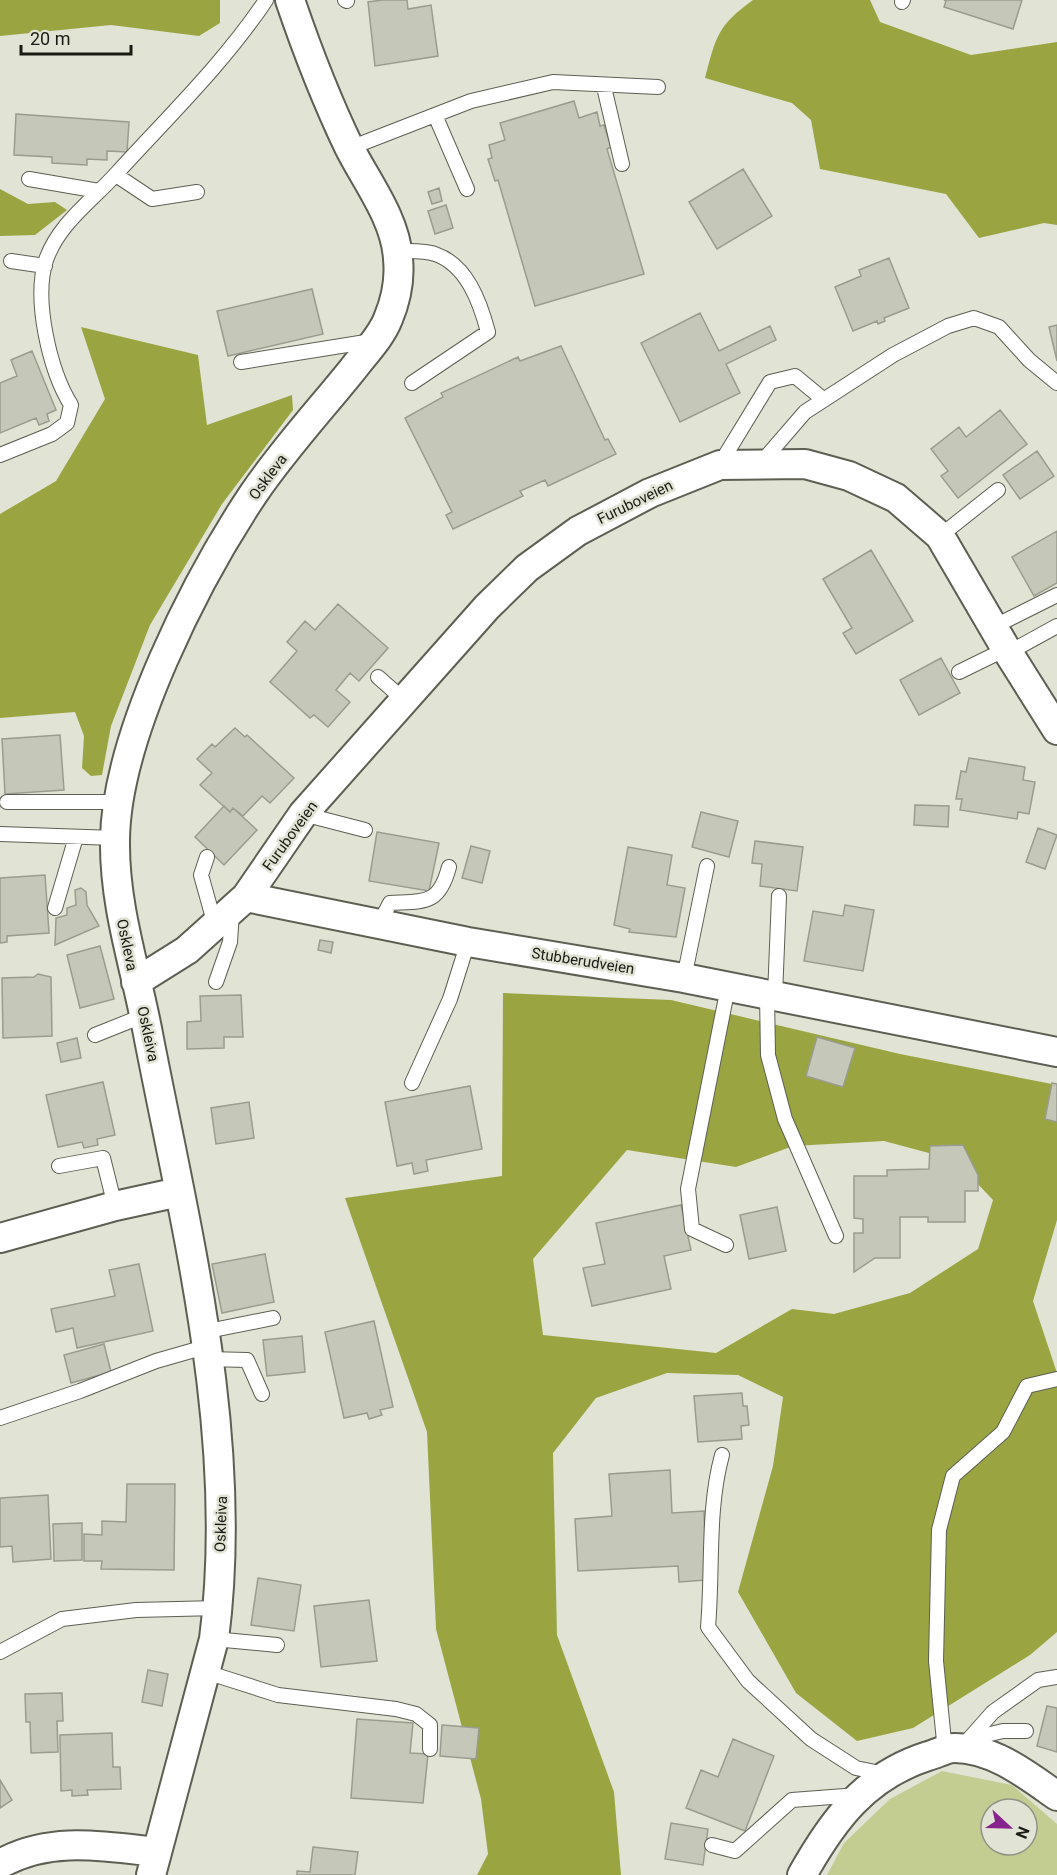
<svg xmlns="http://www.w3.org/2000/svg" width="1057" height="1875" viewBox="0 0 1057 1875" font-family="Roboto,sans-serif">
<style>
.green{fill:#c3cc91;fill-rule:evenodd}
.forest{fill:#9aa542;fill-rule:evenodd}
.building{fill:#c5c8b9;stroke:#9a9c8e;stroke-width:1.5}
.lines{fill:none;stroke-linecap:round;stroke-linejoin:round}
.service-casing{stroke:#5d5f52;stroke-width:16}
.minor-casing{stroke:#5d5f52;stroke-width:32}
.service{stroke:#fff;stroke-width:14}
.minor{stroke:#fff;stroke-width:28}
.labels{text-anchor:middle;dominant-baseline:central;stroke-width:5;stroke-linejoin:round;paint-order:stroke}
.street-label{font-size:15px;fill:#1a1a15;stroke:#e1e3d4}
</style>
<rect width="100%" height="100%" fill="#e1e3d4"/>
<path class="green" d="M942 1771 1012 1785 1057 1824V1875H827L844 1843 890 1799ZM991 1809H1027V1845H991Z"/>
<path class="forest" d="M0 0H220V23L199 36 111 25 0 36Z
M753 0H870L880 22 971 55 1057 42V225L1044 223 979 238 946 194 820 169 811 120 792 103 705 78C716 37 717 26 753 0Z
M0 189 28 204 55 202 67 210 35 235 0 236Z
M81 327 198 355 207 425 292 395 293 410 222 504 150 625 111 726 102 775 91 776 82 768 84 736 75 712 0 718V514L56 481 105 399Z
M503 993 671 1000 900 1054 1057 1085V1220L1033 1301 1057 1373V1632L1030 1655 913 1728 857 1741 796 1693 738 1592 773 1466 783 1397 738 1375 667 1373 596 1398 553 1453 557 1635 614 1792 621 1875H477L488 1854 481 1799 436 1629 427 1432 345 1198 502 1176ZM884 1141 955 1160 993 1200 978 1249 910 1293 834 1314 792 1309 716 1353 543 1335 533 1259 627 1150 736 1167 793 1146Z"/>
<path class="building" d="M382 0H407L408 9 431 5 438 56 375 66 368 2Z
M944 0H1022L1013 29 944 7 946 1Z
M574 101 579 118 597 112 600 126 604 125 611 147 607 149 644 274 535 306 498 180 495 181 488 159 492 158 489 145 505 140 500 123Z
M16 114 129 122 127 152 107 151V160L87 159V165L52 163V157L14 155Z
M743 169 772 216 717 249 689 202Z
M439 188 442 201 432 204 428 192Z
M446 205 453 228 435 234 428 211Z
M889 258 909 308 884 318 885 321 878 324 877 321 853 331 835 287 861 276 859 270Z
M312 289 323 334 228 356 217 311Z
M700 313 719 351 770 326 776 340 726 364 740 393 680 422 641 343Z
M1057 325V361L1049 327Z
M561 346 605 440 608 439 616 454 548 486 545 480 520 491 523 496 453 529 446 515 452 512 405 418 443 397 441 393 518 357 520 361Z
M32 351 56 410 47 414 49 421 39 425 36 418 0 433V383L17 376 11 360Z
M1000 410 1027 444 958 498 941 476 948 471 931 449 959 427 966 437Z
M1037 451 1054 476 1020 499 1003 475Z
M1057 531V583L1034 596 1012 557Z
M871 550 913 621 856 654 843 633 852 628 823 579Z
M338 604 388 648 359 681 350 673 336 690 350 702 328 727 314 715 310 718 270 682 297 651 287 642 305 621 315 630Z
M941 658 960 693 919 715 900 680Z
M235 728 245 737 247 735 294 778 270 803 262 796 243 816 233 808 230 812 200 785 212 773 197 759 212 744 215 747Z
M60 735 64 790 5 794 2 739Z
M969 758 1025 767 1023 780 1035 782 1029 814 1018 812 1017 819 960 810 962 799H956L961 771 966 772Z
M915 805 949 806 948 827 914 825Z
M224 806 230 812 233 808 257 830 224 865 195 837Z
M701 812 738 821 729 857 692 847Z
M1038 828 1057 835 1045 869 1026 862Z
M377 832 439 843 429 891 369 881Z
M755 841 803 847 797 891 760 886 762 864 752 863Z
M471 846 490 851 482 883 462 878Z
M628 847 672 855 667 885 685 888 676 937 629 932 630 929 614 925Z
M45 875 49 933 7 936V942L0 943V878Z
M81 888 86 892 87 905 99 926 55 945 56 918 67 915V908L76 905 75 890Z
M845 905 874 910 863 971 804 961 813 911 843 916Z
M320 940 333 942 331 953 318 950Z
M100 946 114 999 80 1008 67 955Z
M38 974 51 977 52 1036 3 1038 2 978 34 977Z
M241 995 243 1037H224V1048L187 1049V1022L201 1021 200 996Z
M817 1037 855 1048 843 1087 806 1076Z
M77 1038 81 1058 61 1062 57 1043Z
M103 1082 115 1135 97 1139 98 1145 84 1148 82 1142 58 1147 46 1095Z
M1052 1083 1057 1084V1122L1045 1119Z
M470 1086 482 1149 426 1160 428 1171 414 1174 412 1163 397 1166 385 1102Z
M249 1102 254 1138 216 1144 211 1108Z
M963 1145 978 1175V1191H965V1222H928V1217H900V1258H875L854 1272V1233H863V1219L854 1218V1176H887V1170L929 1169 930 1146Z
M681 1205 691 1250 664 1256 671 1289 592 1306 583 1268 605 1264 596 1223Z
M777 1207 786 1251 749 1259 740 1215Z
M265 1254 274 1302 222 1313 212 1264Z
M139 1264 153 1331 77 1348 73 1328 56 1332 51 1309 115 1296 109 1270Z
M374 1321 393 1407 380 1410 382 1415 369 1419 367 1413 344 1418 325 1332Z
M302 1336 305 1372 267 1376 263 1340Z
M104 1344 111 1372 71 1383 64 1355Z
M742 1393 743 1406H747L749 1425 741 1426 742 1439 698 1442 694 1396Z
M670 1470 672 1513 704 1511 706 1580 679 1582 678 1566 578 1571 575 1519 612 1516 609 1474Z
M127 1484H175L174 1570 101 1569 102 1561H84V1534L102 1535V1521L126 1522Z
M48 1495 51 1559 13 1562 12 1546 0 1547V1498Z
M82 1523V1560L54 1561 53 1524Z
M258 1578 301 1585 294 1631 251 1625Z
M369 1600 377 1661 321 1667 314 1606Z
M148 1670 168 1674 162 1706 142 1702Z
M62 1693 63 1721H57L58 1752 31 1753 30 1722H26L25 1694Z
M1047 1706 1057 1708V1752L1037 1746Z
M357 1719 413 1723 410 1753 428 1754 423 1803 351 1798Z
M442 1725 479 1728 476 1759 440 1756Z
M112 1733 113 1767H120L121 1789 87 1790 88 1795 72 1796V1790L61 1791 60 1735Z
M733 1739 774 1756 745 1831 686 1808 701 1770 718 1777Z
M0 1780 12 1800 0 1808Z
M671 1823 708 1829 703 1865 665 1859Z
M313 1847 358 1852 355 1875H297V1871L310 1872Z"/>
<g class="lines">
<g class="service-casing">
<path id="service" d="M345 0 347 1
M902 2 903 0
M604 87 622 164
M435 115 467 189
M350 148 471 101 553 82 658 87
M116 175 152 199 197 192
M29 179 99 191
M398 251C409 251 425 250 435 254 467 265 480 302 488 332L412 383
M11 261 45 266
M241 362 372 341
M0 455 52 434 67 423 71 405C50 371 33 300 46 260 59 223 92 201 117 173 168 117 224 63 266 0
M761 463 805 412 893 355 948 326 974 318 999 327 1029 360 1057 383
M720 464 770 382 795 376 824 400
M940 536 998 490
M993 627 1057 595
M1008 653 1057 626
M959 672 1006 649
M378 677 404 700
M7 802H120
M303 814 365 830
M0 834 115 838
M207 857 201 875 215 925
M55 908 76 837
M379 924 390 903C425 901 439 905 449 867
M684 978 707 866
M216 982 230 942 232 912
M767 995 768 1055 785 1119 836 1236
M775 996 779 896
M95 1035 145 1015
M412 1083 450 999 468 942
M59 1166 103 1158 115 1206
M726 1245 692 1229 688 1189 728 987
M203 1332 273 1318
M207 1359 247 1360 262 1394
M0 1418 80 1391 156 1361 205 1347
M722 1455C707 1510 713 1570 708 1627L748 1681 811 1739 856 1768 885 1774
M214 1639 277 1645
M0 1652 62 1619 136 1610 218 1608
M206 1672 278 1695 396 1709 416 1714 430 1725V1749
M969 1739 1003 1731H1026
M961 1748 993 1712 1038 1680 1057 1677
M945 1751 936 1661 939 1530 953 1476 1003 1432 1027 1386 1057 1379
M712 1845 735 1851 792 1800 858 1795"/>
</g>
<g class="minor-casing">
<path id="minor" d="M246 897 303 814 487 607 527 568 578 531 650 493 720 465 805 464 849 476 896 498 940 536 1006 649 1057 730
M136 982 187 950 246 897 468 942 684 978 1057 1052
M0 1238 115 1206 179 1192
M0 1864C49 1836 103 1846 156 1852
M151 1875 214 1639C240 1439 187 1234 149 1039 137 972 114 909 115 840 116 736 197 578 254 493 284 449 320 410 353 369 365 353 381 337 388 319 396 300 400 279 398 259 396 219 366 181 349 147 326 99 307 50 290 0
M802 1875C833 1820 865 1776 928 1756 936 1754 947 1748 954 1748 993 1748 1027 1775 1057 1796"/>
</g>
<use href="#service" class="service"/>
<use href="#minor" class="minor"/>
</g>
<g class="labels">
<g class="street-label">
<text transform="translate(268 477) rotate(-53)">Oskleva</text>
<text transform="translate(635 502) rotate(-26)">Furuboveien</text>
<text transform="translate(290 836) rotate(-54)">Furuboveien</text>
<text transform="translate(127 945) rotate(78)">Oskleva</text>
<text transform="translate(583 961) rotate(9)">Stubberudveien</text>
<text transform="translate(148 1034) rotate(78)">Oskleiva</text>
<text transform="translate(221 1524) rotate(-88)">Oskleiva</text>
</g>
</g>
<g transform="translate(1009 1827) rotate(112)"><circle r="28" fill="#e1e3d4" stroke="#919388" stroke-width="1.5"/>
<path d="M0-4.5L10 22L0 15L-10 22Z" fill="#86238c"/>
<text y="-9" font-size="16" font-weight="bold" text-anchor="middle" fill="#1a1a15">N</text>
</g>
<path d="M21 45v9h110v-9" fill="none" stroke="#1a1a15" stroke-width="3"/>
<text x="30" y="45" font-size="18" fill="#1a1a15" stroke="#e1e3d4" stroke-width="4.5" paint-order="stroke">20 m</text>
</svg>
